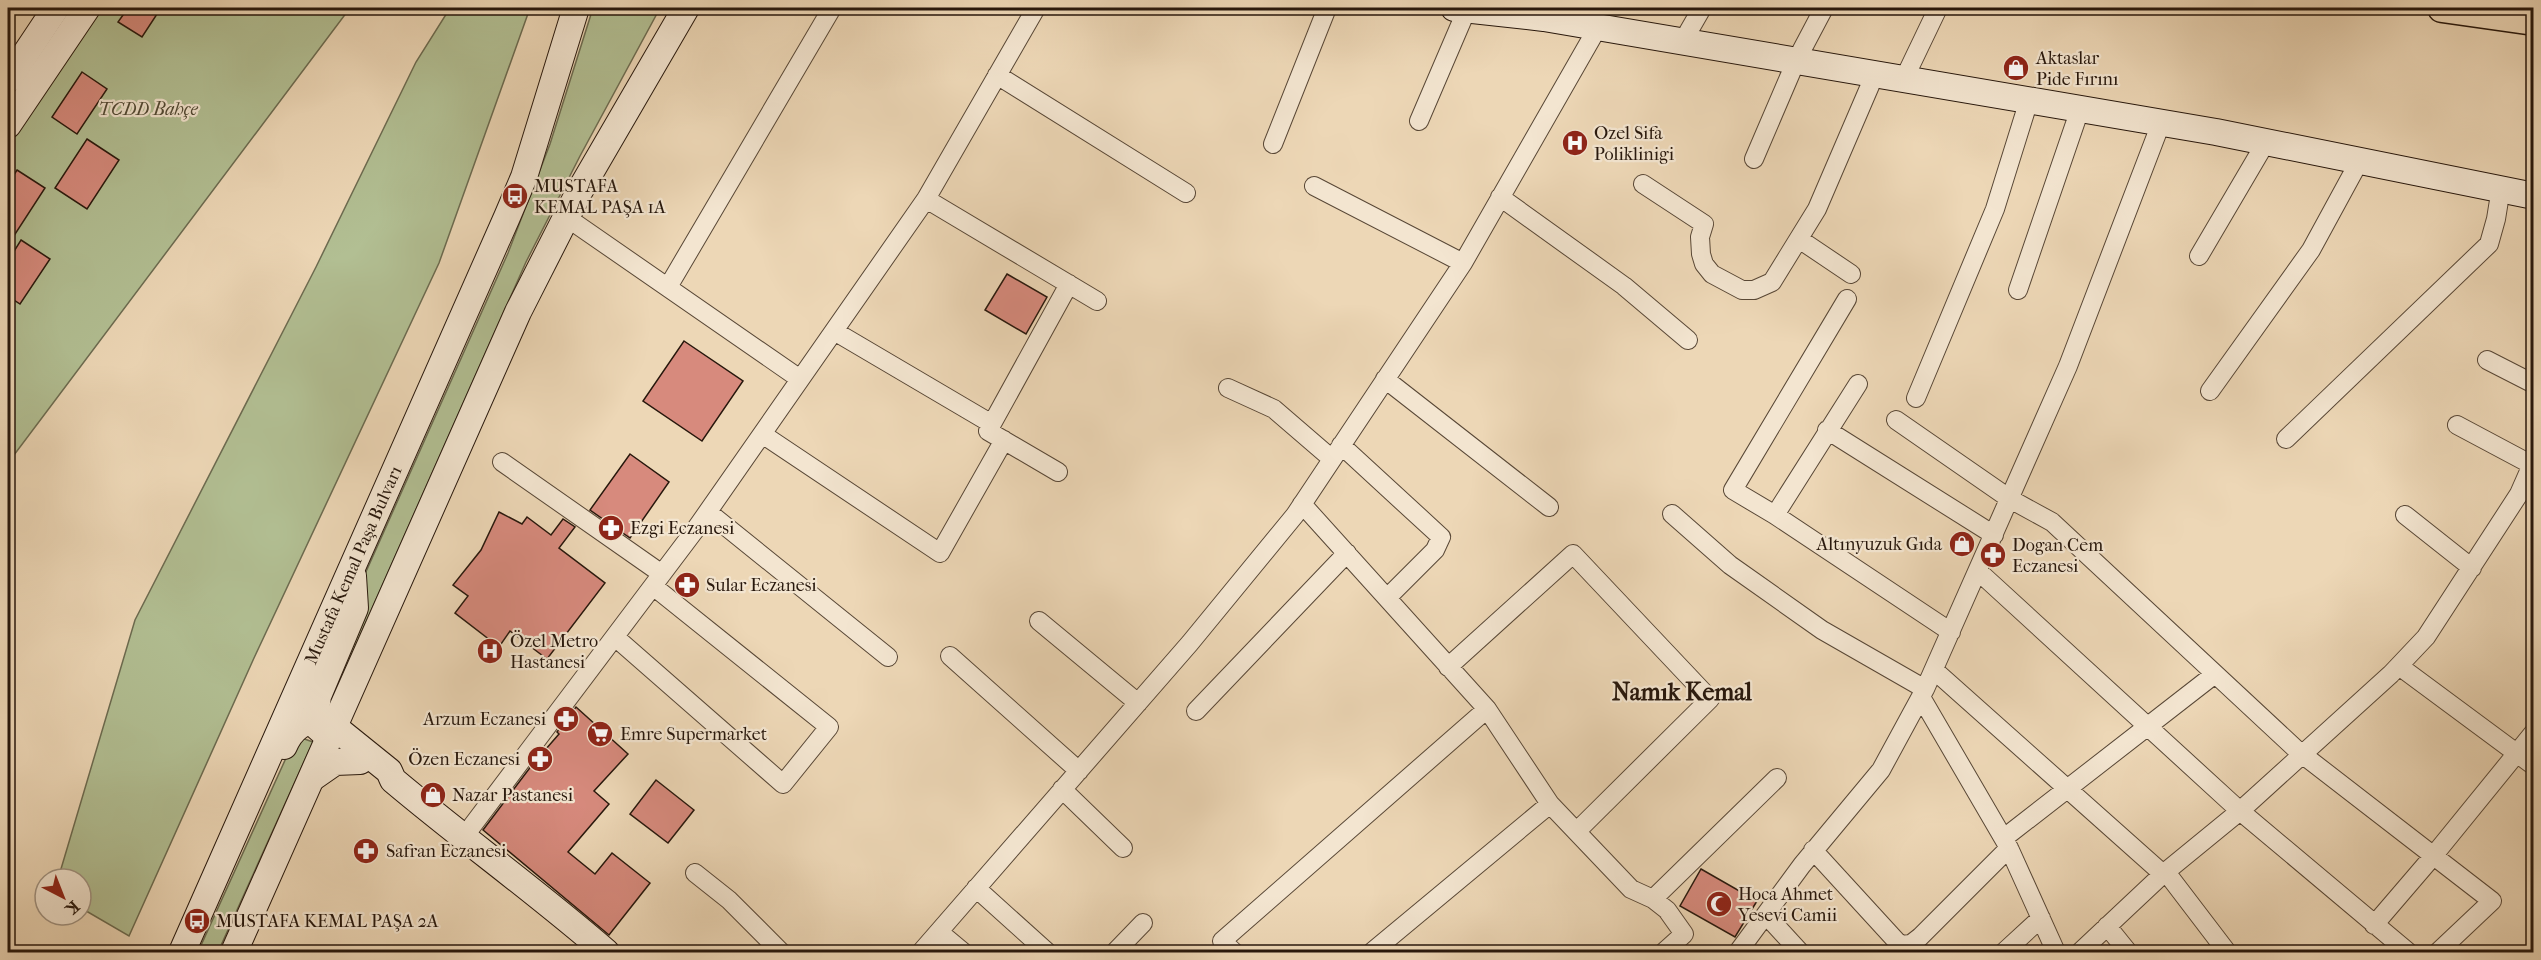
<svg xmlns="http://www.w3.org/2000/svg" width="2541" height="960" viewBox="0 0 2541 960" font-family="'IM FELL French Canon',serif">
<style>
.green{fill:#b2bf93;stroke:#6c6b50;stroke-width:1.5}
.building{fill:#d78a7d;stroke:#27170c;stroke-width:1.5}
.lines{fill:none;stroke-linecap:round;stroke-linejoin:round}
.street-casing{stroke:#584736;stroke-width:20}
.secondary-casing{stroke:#27170c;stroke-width:28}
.primary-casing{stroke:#27170c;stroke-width:31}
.street{stroke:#f3e5d0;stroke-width:18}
.secondary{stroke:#f3e5d0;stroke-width:26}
.primary{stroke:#edd7b6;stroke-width:28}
.labels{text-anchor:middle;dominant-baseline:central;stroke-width:4.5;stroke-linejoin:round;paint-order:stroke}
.poi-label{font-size:18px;fill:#27170c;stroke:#f3e5d0;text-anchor:start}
.park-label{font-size:18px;font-style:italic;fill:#514934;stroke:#f3e5d0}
.street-label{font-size:18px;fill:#27170c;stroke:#f3e5d0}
.district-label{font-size:24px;font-weight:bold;fill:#27170c;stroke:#f3e5d0}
</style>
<rect width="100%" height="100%" fill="#edd7b6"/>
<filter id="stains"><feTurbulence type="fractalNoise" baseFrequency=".00333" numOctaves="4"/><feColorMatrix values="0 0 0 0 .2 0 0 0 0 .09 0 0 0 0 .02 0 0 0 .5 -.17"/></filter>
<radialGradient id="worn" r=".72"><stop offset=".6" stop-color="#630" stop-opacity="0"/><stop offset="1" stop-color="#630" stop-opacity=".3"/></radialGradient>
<path class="green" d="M96 8H350L8 463V139Z
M450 8H530L439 263 254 658 129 936 81 908V879H58L135 620 316 267 416 62Z
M593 8H660L580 156 526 262 331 701 322 698 357 618 365 574 508 253 550 144Z
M296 736 313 742 218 952H198Z"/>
<path class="building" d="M128 8H161L142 37 118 22Z
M82 72 107 89 77 134 52 117Z
M87 139 119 160 87 209 55 188Z
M17 170 45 188 8 245V184Z
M21 240 50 259 20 304 8 296V261Z
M1007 274 1047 297 1026 334 985 310Z
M684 341 743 381 702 441 643 401Z
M630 454 669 482 630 538 590 510Z
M499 512 522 524 527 517 551 535 563 519 575 527 559 548 605 583 547 659 510 631 499 647 455 613 468 596 453 585 481 550Z
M576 707 628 754 594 791 609 804 568 852 595 874 612 853 650 883 609 935 483 830 532 765 559 734 557 732Z
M656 780 694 810 668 843 630 814Z
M1701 869 1757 901 1735 937 1680 906Z"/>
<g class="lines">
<g class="street-casing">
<path id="street" d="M1683 41 1702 8
M997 75 1186 193
M1904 79 1938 8
M1419 121 1467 9
M1273 144 1327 8
M1754 159 1796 61 1824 8
M1643 184 1704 224 1700 237 1701 254 1704 264 1712 274 1742 290H1754L1772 282 1817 209 1875 74
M1314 186 1463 263
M1500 197 1624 286 1688 340
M926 199 1097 301
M566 217 800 379
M1799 239 1851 274
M2199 256 2266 142
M668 287 832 8
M2018 290 2080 109
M1847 299 1733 490 1775 515 1951 632
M834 331 992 424
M2487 360 2534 384
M1385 379 1549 507
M1228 388 1274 409 1332 459
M2210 391 2311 250 2360 160
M1916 398 1995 209 2029 100
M1896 420 2010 499 2052 522 2298 751 2492 901 2438 952
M2457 425 2534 466
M1827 430 1994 535
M762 434 940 553 1004 440
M2286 439 2489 244 2496 219 2501 188
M1341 445 1441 537 1435 550 1387 598
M502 462 662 574
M1058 472 988 431 1069 284
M1302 504 1487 709 1550 804 1631 889 1653 899 1667 910 1684 934 1664 952
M708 512 888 657
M1672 514 1730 565 1822 630 1925 689
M1775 515 1858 384
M2405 515 2472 568
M1978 571 2240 811 2408 952
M1039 621 1138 703
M615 637 783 784 829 727 653 586
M950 656 1079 771
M2399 666 2534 766
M1448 667 1573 554 1710 699 1577 831
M1934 670 2163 874
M1921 697 2009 848 2056 952
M1196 711 1347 553
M1062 789 1123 848
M463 838 695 530 926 199 1036 8
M2004 838 2215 674
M1813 850 1900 945 1911 944 1920 937 2009 848
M2166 872 2227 952
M695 873 729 900 781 952
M976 888 1047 952
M1653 899 1777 778
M1766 915 1800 952
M2374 925 2434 855 2534 732
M2107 926 2128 952
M939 932 963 952
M921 952 1190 643 1295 515 1463 263 1598 27
M1115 952 1143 923
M1234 952 1222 941 1487 709
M1372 952 1550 804
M1738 952 1802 865 1881 770 1925 689 2068 366 2161 123
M2004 952 2041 918
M2080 952 2163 874 2240 811 2391 674 2426 637 2519 494 2534 460"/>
</g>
<g class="secondary-casing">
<g id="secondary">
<path d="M1454 8 1544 18 2216 132 2534 196"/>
<path d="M8 80 56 8"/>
<path d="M8 125 87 8"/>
<path d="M322 731 314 724 318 696 355 608 353 576"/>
<path d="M284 746C292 727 303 722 322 717L389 771 393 780C463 839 537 892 606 952"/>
<path d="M312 778 335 762 360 761"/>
<path id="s1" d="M182 952 507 217 524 177 576 8"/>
<path d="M234 952 518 312 579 192 686 8"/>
</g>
</g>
<g class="primary-casing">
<path id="primary" d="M2442 8 2534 21"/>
</g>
<use href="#street" class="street"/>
<use href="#secondary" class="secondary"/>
<use href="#primary" class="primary"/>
</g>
<defs>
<g id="shop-disc" transform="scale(1.35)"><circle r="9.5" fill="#8f2418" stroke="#f3e5d0"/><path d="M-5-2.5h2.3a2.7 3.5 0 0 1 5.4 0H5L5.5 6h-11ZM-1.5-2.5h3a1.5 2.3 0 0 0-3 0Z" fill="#fff"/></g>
<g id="hospital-disc" transform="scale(1.35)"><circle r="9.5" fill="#8f2418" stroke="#f3e5d0"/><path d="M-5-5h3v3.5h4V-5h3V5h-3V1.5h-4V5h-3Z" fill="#fff"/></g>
<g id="bus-disc" transform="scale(1.35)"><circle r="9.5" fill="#8f2418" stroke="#f3e5d0"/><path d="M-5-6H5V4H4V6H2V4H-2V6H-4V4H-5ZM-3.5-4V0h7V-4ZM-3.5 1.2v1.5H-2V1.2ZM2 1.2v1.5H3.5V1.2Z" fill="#fff"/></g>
<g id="pharmacy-disc" transform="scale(1.35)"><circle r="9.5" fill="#8f2418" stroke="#f3e5d0"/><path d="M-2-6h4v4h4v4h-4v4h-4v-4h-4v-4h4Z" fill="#fff"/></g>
<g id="supermarket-disc" transform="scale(1.35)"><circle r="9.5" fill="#8f2418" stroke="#f3e5d0"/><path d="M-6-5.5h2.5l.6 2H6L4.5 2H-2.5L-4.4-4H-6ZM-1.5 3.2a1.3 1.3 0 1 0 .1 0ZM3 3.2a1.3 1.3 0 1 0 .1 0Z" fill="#fff"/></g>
<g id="mosque-disc" transform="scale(1.35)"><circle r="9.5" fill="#8f2418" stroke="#f3e5d0"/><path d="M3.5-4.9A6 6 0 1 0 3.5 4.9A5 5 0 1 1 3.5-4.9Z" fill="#fff"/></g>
</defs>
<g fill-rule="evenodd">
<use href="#shop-disc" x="2016" y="68"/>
<use href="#hospital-disc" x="1575" y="143"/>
<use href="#bus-disc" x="515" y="196"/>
<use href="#pharmacy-disc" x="611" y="528"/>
<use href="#shop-disc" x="1962" y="544"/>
<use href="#pharmacy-disc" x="1993" y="555"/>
<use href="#pharmacy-disc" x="687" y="585"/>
<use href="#hospital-disc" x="490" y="651"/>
<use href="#pharmacy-disc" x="566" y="719"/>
<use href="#supermarket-disc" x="600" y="734"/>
<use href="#pharmacy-disc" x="540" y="759"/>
<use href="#shop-disc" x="433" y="795"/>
<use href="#pharmacy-disc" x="366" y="851"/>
<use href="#mosque-disc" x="1719" y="904"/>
<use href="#bus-disc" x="197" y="921"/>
</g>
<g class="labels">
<g class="poi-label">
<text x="2036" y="58">Aktaslar<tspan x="2036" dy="21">Pide Fırını</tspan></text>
<text x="1594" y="133">Ozel Sifa<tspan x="1594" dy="21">Poliklinigi</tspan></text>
<text x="534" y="186">MUSTAFA<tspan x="534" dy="21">KEMAL PAŞA 1A</tspan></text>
<text x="630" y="528">Ezgi Eczanesi</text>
<text x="1942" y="544" text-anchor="end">Altınyuzuk Gıda</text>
<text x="2012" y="545">Dogan Cem<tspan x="2012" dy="21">Eczanesi</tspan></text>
<text x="706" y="585">Sular Eczanesi</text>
<text x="510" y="641">Özel Metro<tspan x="510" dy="21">Hastanesi</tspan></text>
<text x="546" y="719" text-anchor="end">Arzum Eczanesi</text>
<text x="620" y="734">Emre Supermarket</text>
<text x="520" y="759" text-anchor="end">Özen Eczanesi</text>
<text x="452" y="795">Nazar Pastanesi</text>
<text x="386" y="851">Safran Eczanesi</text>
<text x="1738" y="894">Hoca Ahmet<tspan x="1738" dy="21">Yesevi Camii</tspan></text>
<text x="216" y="921">MUSTAFA KEMAL PAŞA 2A</text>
</g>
<g class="park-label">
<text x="148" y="109">TCDD Bahçe</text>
</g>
<g class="street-label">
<text stroke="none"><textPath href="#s1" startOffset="423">Mustafa Kemal Paşa Bulvarı</textPath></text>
</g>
<g class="district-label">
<text x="1682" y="692">Namık Kemal</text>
</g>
</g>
<rect width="2541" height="960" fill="none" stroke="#edd7b6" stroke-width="30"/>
<rect x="9" y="9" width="2523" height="942" fill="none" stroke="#27170c" stroke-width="3"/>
<rect x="15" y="15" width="2511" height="930" fill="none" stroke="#27170c" stroke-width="1.5"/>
<g transform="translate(63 897) rotate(138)"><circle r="28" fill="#f3e5d0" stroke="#a19382" stroke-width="1.5"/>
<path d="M0-4.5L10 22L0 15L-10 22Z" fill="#8f2418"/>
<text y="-9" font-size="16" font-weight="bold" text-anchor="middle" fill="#27170c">K</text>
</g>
<rect width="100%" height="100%" filter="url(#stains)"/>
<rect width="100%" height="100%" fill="url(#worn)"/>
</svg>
